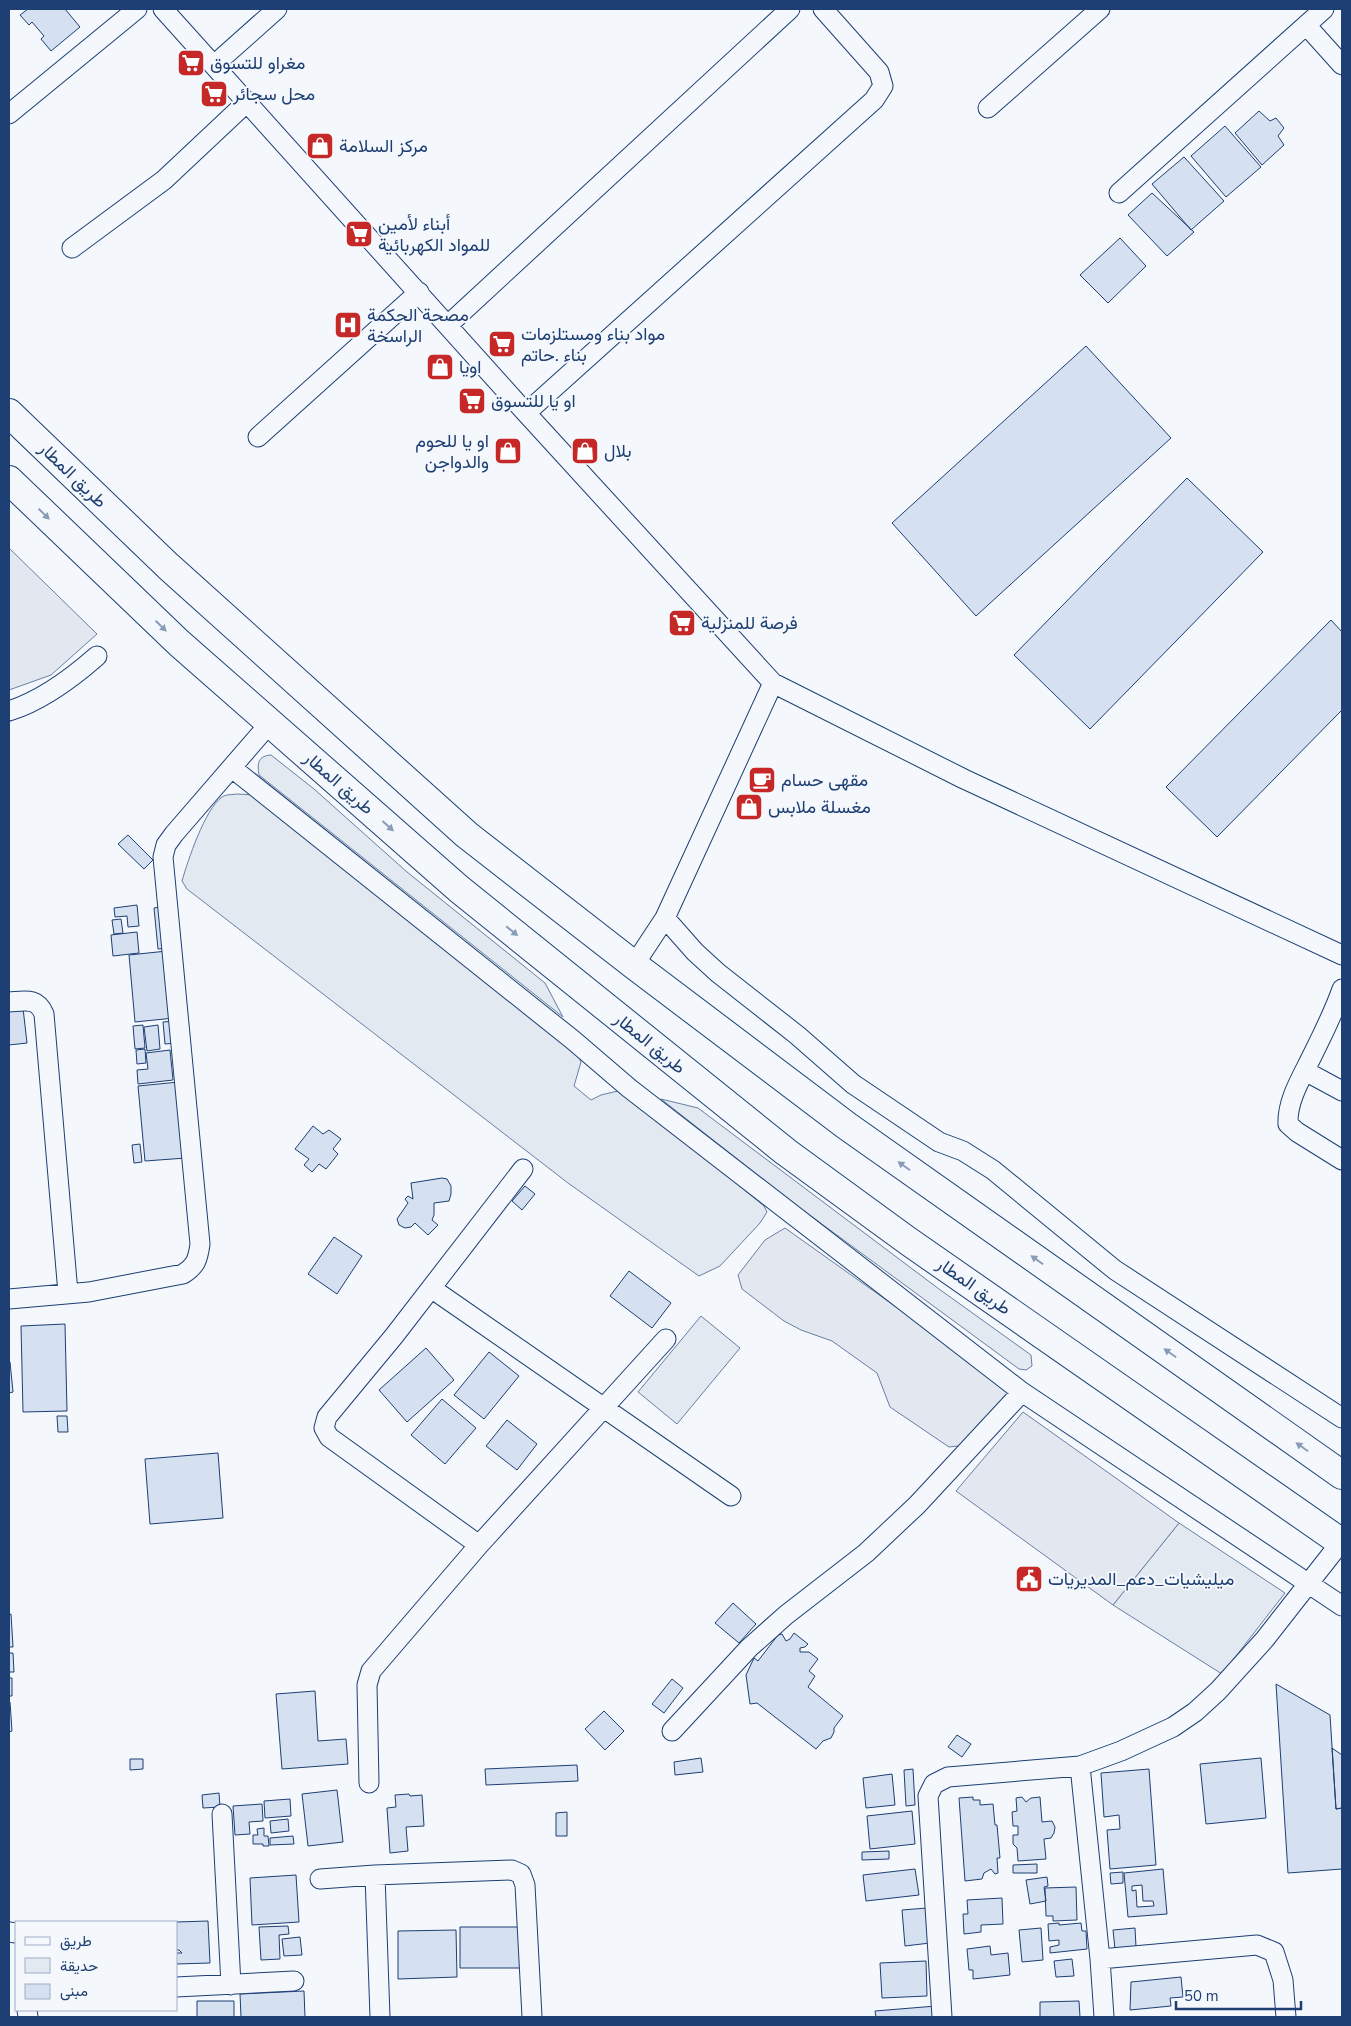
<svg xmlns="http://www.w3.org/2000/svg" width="1351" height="2026" viewBox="0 0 1351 2026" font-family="'Nunito Sans',Vazirmatn,sans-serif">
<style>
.green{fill:#e3e9f0;stroke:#687fa3}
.parking{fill:#e3e8f0;stroke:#687fa3}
.building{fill:#d5e0f0;stroke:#1d3f73;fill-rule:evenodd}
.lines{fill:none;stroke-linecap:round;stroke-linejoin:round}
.minor-casing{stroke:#1d3f73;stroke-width:21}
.highway-casing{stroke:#1d3f73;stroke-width:30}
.minor{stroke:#f4f7fb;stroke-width:19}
.highway{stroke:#f4f7fb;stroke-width:28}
.oneway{fill:#889bb7}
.labels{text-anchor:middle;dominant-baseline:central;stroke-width:4;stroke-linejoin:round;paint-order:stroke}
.poi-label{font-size:18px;fill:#1d3f73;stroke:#f4f7fb;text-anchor:start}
.street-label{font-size:18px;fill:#1d3f73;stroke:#f4f7fb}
</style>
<rect width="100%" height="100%" fill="#f4f7fb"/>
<path class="green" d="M271 755 314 789 407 872 545 983 563 1017 259 775C257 763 258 756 271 755Z
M237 794 257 795 577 1053 581 1062 574 1086 591 1100 601 1095 622 1090 764 1206 767 1212 760 1223 720 1266 699 1276 568 1183 187 889 182 881C188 860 205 809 222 797 226 794 232 795 237 794Z
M661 1099 698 1108 939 1289 1031 1355 1032 1366 1026 1370 1019 1369 796 1205Z
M701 1316 740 1348 677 1424 638 1392Z
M1179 1523 1285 1593 1222 1674 1113 1605Z"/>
<path class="parking" d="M9 548 97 634 51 675 9 690Z
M785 1228 1013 1390 966 1445 949 1447 890 1407 877 1373 832 1341 801 1330 784 1321 742 1289 738 1275 765 1240Z
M1023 1412 1179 1523 1113 1605 956 1491Z"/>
<path class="building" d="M28 9H65L80 27 51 51 41 39 44 36 32 22 29 25 20 15Z
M1259 111 1270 121 1276 118 1284 128 1278 136 1284 145 1262 165 1235 133Z
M1225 126 1261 167 1226 197 1191 156Z
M1184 157 1224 201 1191 230 1152 184Z
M1152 193 1194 232 1167 256 1128 215Z
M1120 238 1146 266 1108 303 1080 275Z
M1086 346 1171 438 976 616 892 523Z
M1187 478 1263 552 1090 729 1014 655Z
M1331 620 1342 632V710L1217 837 1166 787Z
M128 835 153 860 144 869 118 844Z
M137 905 139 926 128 927 127 916 115 917 114 908Z
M166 906 171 948 158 949 154 908Z
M121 919 123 933 114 934 112 920Z
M137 932 139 953 113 956 111 935Z
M167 951 174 1018 135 1022 129 955Z
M23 1008 27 1043 9 1045V1010Z
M174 1021 176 1043 165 1044 163 1022Z
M143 1025 145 1048 135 1049 133 1026Z
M158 1025 160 1049 147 1051 144 1027Z
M145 1049 146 1063 137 1064 136 1050Z
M170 1050 173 1080 138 1084 137 1070 148 1069 146 1053Z
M179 1082 186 1158 145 1161 138 1086Z
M313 1126 323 1134 329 1130 341 1139 333 1149 338 1154 326 1169 319 1164 312 1172 304 1165 309 1159 295 1149Z
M140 1144 142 1162 134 1163 132 1145Z
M442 1178 447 1179 451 1186V1194L449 1201 434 1203V1215L432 1220 438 1225 428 1235 415 1223 411 1227 405 1228 399 1225 397 1219 408 1203 405 1199 408 1196 413 1199 411 1183Z
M525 1186 535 1194 522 1210 512 1201Z
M334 1237 362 1256 337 1294 308 1274Z
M629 1271 671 1303 652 1328 610 1296Z
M65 1324 67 1411 23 1412 21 1326Z
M426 1348 454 1380 407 1422 379 1390Z
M489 1352 519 1376 484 1419 454 1395Z
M9 1362H10L13 1392 9 1393Z
M442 1399 476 1428 445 1464 411 1435Z
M57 1416H67L68 1432H58Z
M507 1420 537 1444 517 1470 486 1446Z
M218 1453 223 1518 150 1524 145 1459Z
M733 1603 756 1624 739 1643 715 1623Z
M11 1614 13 1647H9V1615Z
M794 1633 808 1644 805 1647 800 1648V1652H809L818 1659 809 1671 815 1676 808 1687 843 1716 834 1728V1732L831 1738 823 1741 816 1749 757 1703 750 1704 746 1675 754 1658 758 1661 778 1635 782 1634 786 1641 790 1639Z
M9 1653H13L14 1672H9Z
M9 1678H12V1696H9Z
M672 1679 683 1688 664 1713 652 1704Z
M1276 1684 1330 1715 1336 1809 1342 1808V1869L1288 1873Z
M315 1691 318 1741 346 1739 348 1764 282 1769 276 1694Z
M9 1702H10L12 1731 9 1732Z
M604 1711 624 1731 605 1750 585 1729Z
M957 1735 971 1744 962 1757 948 1747Z
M1332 1748 1342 1755V1808L1336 1809Z
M701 1758 703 1772 675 1775 674 1762Z
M1261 1758 1266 1818 1206 1824 1200 1764Z
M130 1759H143V1769L130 1770Z
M577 1765 578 1781 486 1785 485 1769Z
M913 1769 915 1805 906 1806 904 1770Z
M1149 1769 1156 1865 1110 1869 1107 1830 1120 1829 1119 1815 1104 1817 1101 1773Z
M892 1774 895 1805 866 1808 863 1778Z
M337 1790 343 1842 308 1846 302 1794Z
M219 1793 220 1807 203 1808 202 1795Z
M409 1794 410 1796 422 1795 424 1826 406 1827 408 1851 390 1853 387 1808 396 1807 395 1795Z
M973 1797V1800H980V1805L993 1804 995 1825H997L1000 1858H997L998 1873 995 1874 991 1869 984 1873 982 1879 965 1881 959 1798Z
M1022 1797 1026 1802 1031 1798 1040 1797 1042 1822 1052 1821 1055 1827 1054 1833 1051 1838 1044 1839 1046 1859 1018 1861 1017 1848 1013 1844V1835H1018V1826H1013L1012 1812 1017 1811 1016 1798Z
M290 1799 291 1816 265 1818 264 1801Z
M262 1804 263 1821 249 1822 250 1834 235 1835 233 1806Z
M912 1811 915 1844 870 1849 867 1816Z
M567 1812V1836H556V1813Z
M288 1819 289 1831 271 1833 270 1821Z
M264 1828V1836H268L269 1846H263V1844H253V1835H258L257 1829Z
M293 1836 294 1844 270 1845V1838Z
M889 1851V1859L862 1860V1852Z
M1037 1864V1873H1013V1865Z
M915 1869 919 1895 866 1901 863 1875Z
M1163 1869 1167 1914 1128 1917 1124 1873ZM1142 1885 1143 1901H1153L1154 1906 1137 1907 1136 1890 1132 1891V1886Z
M1123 1872V1883L1111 1884 1110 1873Z
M296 1875 299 1922 252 1925 250 1878Z
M1047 1877 1048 1886 1044 1887 1046 1901 1030 1904 1026 1880Z
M1076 1887 1077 1920 1053 1921V1916H1046L1045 1888Z
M1002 1898 1003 1924 981 1925V1932L964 1934 963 1914H968L967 1900Z
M927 1908 930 1943 905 1946 902 1910Z
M208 1921 210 1963 176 1964V1953H182L179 1950H176V1922Z
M1059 1923V1925L1081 1923 1082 1931H1086L1087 1949 1050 1953V1947L1059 1945V1940L1049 1941 1048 1924Z
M288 1926 289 1934 279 1935 280 1959 261 1960 259 1927Z
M460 1927H520V1968H460Z
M1041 1928 1043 1960 1022 1962 1019 1930Z
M1135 1928 1136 1947 1115 1949 1113 1930Z
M456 1930 457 1977 398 1979V1931Z
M300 1937 302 1955 284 1956 282 1939Z
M990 1946 991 1955 1008 1953 1010 1975 973 1979V1970H969L967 1949Z
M1072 1959 1074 1976 1056 1977 1054 1961Z
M926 1961 927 1996 882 1998 880 1963Z
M1181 1977 1183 1997 1170 1998 1171 2006 1130 2010 1131 1982Z
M304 1991 305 2017H241L240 1994Z
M197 2001H234V2017H197Z
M1079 2001 1080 2017H1040V2002Z
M936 2006 937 2017H876L875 2011Z"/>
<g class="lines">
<g class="minor-casing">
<path id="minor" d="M163 9 526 413 773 683 964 779 1342 955
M1306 25 1342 65
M214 65 277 9
M988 108 1100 9
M9 114 137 9
M1119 193 1324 9
M72 248 164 180 247 102
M448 325 790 9
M526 413 874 100 883 86 879 72 823 9
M258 437 419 292
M9 711C41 701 72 678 97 656
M232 768 573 1040 629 1088 1022 1392 1342 1606
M665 918 695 952 718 973 797 1035 853 1084 939 1142 963 1151 993 1170 1115 1270 1342 1418
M634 965 665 918 773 683
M1342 989C1334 1012 1323 1034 1312 1056 1302 1077 1287 1100 1288 1124L1297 1132 1342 1160
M9 1002C25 1001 37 997 44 1014L68 1293
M1305 1071 1342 1091
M431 1288 731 1496
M9 1299 89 1292 183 1274C196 1266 198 1259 200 1244L163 857 166 845 174 834 270 723
M479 1545 329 1437 324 1428 327 1417 394 1336 523 1169
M672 1731 749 1648 786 1615 866 1553 917 1505 1022 1392
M1080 1766 1100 1959 1104 2017
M369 1783 367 1685 371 1671 479 1545 666 1339
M222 1814 231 1985
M375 1875 380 2017
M320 1879 375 1875 512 1870 521 1874 525 1885 532 2017
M9 1932 16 1933
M1100 1959 1257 1945 1274 1952 1283 1980 1286 2017
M176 1987 294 1981
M27 2010 28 2017
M942 2017 928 1796 934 1784 948 1777 1080 1766 1121 1751 1173 1727 1195 1712 1218 1691 1265 1639 1341 1542"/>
</g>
<g class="highway-casing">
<path id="highway" d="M9 413 168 566 467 835 634 965 847 1126 1342 1475
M9 480 179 643 459 889 786 1152 908 1241 1342 1543"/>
</g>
<use href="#minor" class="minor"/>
<use href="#highway" class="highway"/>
</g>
<defs><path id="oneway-solid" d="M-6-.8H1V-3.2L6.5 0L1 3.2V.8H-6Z" transform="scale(1.25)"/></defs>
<g class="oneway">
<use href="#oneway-solid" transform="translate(44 514) rotate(44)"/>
<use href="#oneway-solid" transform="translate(161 626) rotate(44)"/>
<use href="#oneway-solid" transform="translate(388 826) rotate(42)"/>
<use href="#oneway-solid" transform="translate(512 931) rotate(39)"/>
<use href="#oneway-solid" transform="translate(904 1166) rotate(-145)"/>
<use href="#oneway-solid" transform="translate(1037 1260) rotate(-145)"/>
<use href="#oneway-solid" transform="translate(1170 1353) rotate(-145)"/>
<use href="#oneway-solid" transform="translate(1302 1447) rotate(-145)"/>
</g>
<defs>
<g id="supermarket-square" transform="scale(1.4375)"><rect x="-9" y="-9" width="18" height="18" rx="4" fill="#c62828" stroke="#f4f7fb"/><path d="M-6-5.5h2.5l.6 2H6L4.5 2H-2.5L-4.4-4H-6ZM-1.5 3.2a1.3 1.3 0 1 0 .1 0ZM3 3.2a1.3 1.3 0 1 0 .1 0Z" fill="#fff"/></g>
<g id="shop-square" transform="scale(1.4375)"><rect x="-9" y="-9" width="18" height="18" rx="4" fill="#c62828" stroke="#f4f7fb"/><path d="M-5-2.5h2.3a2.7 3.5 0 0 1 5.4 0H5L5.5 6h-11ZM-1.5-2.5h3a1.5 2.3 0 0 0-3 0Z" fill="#fff"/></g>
<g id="hospital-square" transform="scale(1.4375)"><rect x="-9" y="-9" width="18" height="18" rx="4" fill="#c62828" stroke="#f4f7fb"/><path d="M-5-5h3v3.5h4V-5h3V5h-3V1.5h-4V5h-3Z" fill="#fff"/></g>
<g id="cafe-square" transform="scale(1.4375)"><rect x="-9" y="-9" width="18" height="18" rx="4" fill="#c62828" stroke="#f4f7fb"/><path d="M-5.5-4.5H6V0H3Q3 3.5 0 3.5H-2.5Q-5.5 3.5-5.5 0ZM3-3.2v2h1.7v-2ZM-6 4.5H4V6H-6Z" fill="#fff"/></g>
<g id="civic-square" transform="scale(1.4375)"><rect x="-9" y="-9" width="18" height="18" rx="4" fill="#c62828" stroke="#f4f7fb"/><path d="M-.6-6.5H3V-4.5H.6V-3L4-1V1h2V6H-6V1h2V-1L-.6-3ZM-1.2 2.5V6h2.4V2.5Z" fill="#fff"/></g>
</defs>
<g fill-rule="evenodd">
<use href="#supermarket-square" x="191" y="63"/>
<use href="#supermarket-square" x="214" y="94"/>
<use href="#shop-square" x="320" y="146"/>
<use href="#supermarket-square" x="359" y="234"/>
<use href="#hospital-square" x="348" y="325"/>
<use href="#supermarket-square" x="502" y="344"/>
<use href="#shop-square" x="440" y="367"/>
<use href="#supermarket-square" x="472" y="401"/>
<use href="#shop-square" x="508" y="451"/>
<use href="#shop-square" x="585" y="451"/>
<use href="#supermarket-square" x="682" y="623"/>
<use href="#cafe-square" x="762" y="780"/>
<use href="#shop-square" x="749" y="807"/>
<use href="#civic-square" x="1029" y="1579"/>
</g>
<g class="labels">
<g class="poi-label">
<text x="210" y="63">مغراو للتسوق</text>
<text x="233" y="94">محل سجائر</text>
<text x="339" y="146">مركز السلامة</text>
<text x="378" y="224">أبناء لأمين<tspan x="378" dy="21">للمواد الكهربائية</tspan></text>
<text x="367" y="315">مصحة الحكمة<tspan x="367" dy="21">الراسخة</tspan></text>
<text x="521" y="334">مواد بناء ومستلزمات<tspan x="521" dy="21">بناء .حاتم</tspan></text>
<text x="459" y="367">اويا</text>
<text x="491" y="401">او يا للتسوق</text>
<text x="489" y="441" text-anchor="end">او يا للحوم<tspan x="489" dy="21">والدواجن</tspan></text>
<text x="604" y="451">بلال</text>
<text x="701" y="623">فرصة للمنزلية</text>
<text x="781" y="780">مقهى حسام</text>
<text x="768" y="807">مغسلة ملابس</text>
<text x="1048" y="1579">ميليشيات_دعم_المديريات</text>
</g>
<g class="street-label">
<text transform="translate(73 475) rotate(44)">طريق المطار</text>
<text transform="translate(339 783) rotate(41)">طريق المطار</text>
<text transform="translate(650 1043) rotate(39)">طريق المطار</text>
<text transform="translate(974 1286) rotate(35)">طريق المطار</text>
</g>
</g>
<rect width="1351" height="2026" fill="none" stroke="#1d3f73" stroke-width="20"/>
<rect x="15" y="1921" width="162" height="90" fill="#f4f7fb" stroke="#9eadc5"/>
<rect x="25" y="1937" width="25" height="8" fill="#f4f7fb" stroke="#9eadc5"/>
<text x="60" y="1946" font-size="15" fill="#1d3f73">طريق</text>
<rect x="25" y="1958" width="25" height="15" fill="#e3e9f0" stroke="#9eadc5"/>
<text x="60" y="1971" font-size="15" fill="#1d3f73">حديقة</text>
<rect x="25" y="1984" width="25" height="15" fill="#d5e0f0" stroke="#9eadc5"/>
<text x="60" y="1996" font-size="15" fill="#1d3f73">مبنى</text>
<path d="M1176 2001v8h125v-8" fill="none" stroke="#1d3f73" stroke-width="2.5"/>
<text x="1184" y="2001" font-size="15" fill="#1d3f73" stroke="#f4f7fb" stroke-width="4" paint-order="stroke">50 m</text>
</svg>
